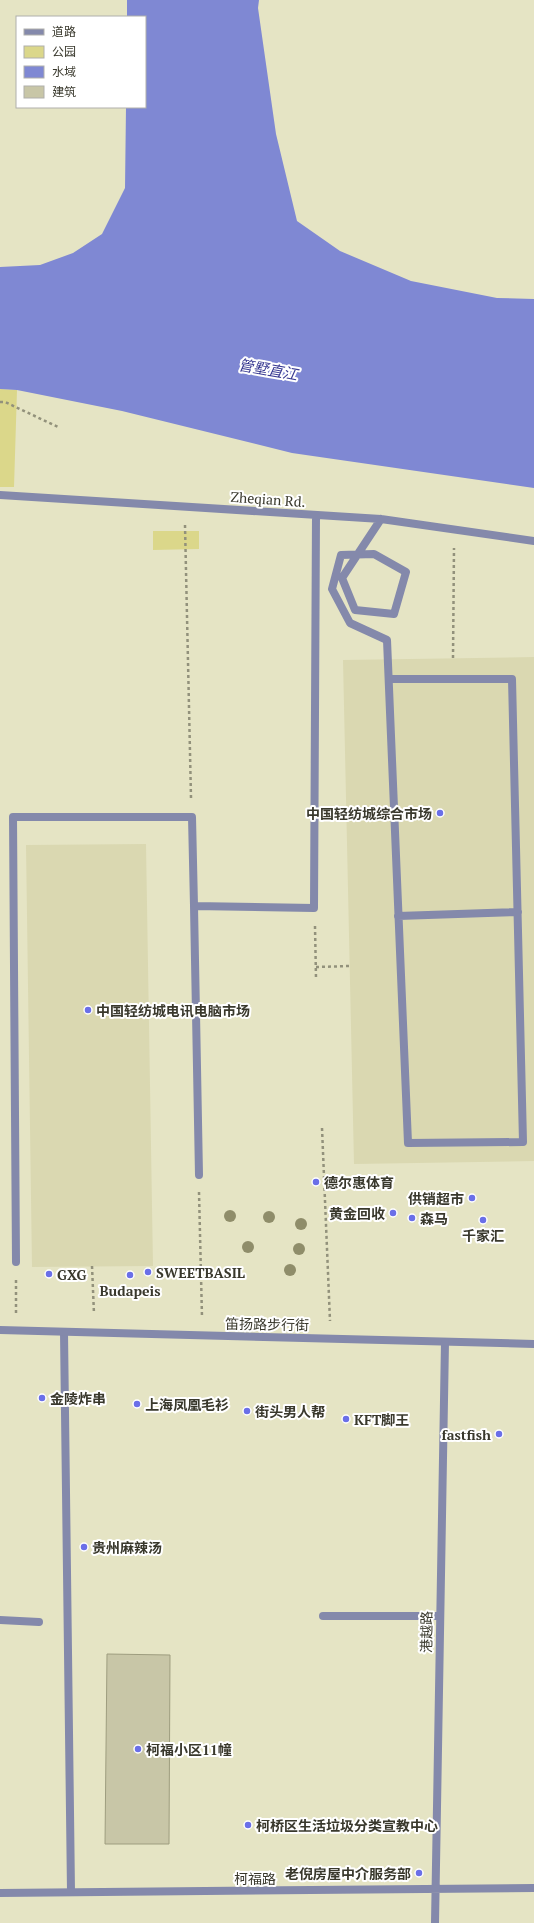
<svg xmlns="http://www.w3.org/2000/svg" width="534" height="1923" viewBox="0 0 534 1923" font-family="'PT Serif','Noto Sans SC',serif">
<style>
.built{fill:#dad8b1}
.green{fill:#dbd78a}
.water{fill:#7f88d3}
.building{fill:#c8c6a7;stroke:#9e9d7f}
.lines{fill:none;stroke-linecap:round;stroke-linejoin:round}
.path{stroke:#92917b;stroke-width:2.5;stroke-dasharray:3 3;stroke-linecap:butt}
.service{stroke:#8489ab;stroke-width:8}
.pedestrian{stroke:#8489ab;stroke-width:8}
.minor{stroke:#8489ab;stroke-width:8}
.tree{fill:#8f8d6a}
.poi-dot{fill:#6a6fe8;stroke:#fff;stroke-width:1.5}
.labels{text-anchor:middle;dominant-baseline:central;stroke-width:4;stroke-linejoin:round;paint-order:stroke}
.street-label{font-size:14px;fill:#39382c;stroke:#fff}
.poi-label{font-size:14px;font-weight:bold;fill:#39382c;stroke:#fff;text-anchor:start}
.water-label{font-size:15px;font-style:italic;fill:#393a92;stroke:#fff}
</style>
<rect width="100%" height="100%" fill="#e5e4c4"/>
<path class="built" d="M534 657V1161L354 1164 343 660Z
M146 844 153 1266 32 1267 26 845Z"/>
<path class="green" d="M0 389 17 390 14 487H0Z
M153 531H199V549L153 550Z"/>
<path class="water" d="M127 0H259L258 8 276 134 297 221 340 251 411 281 497 298 534 299V488L292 453 122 411 17 390 0 389V267L40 265 73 253 102 234 125 188 126 107H145V17H127Z"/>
<path class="building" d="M107 1654 170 1655 169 1844H105Z"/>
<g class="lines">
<path class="path" d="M0 402H5L58 427
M185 525 191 798
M453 658 454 548
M315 926 316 978
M316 967 350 966
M322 1128 330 1321
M199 1192 202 1317
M92 1266 94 1314
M16 1280V1313"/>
<path class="service" d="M0 495 381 519 534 541
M381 519 342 578 355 610 394 614 406 572 374 554 341 555 332 589 350 623 387 640 408 1143 523 1142 512 679H389
M398 916 518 912
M199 1175 194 906 314 908 316 515
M16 1262 13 817H192L194 906
M64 1332 71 1892
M0 1620 39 1622"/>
<path class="pedestrian" d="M0 1330 534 1344"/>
<path class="minor" d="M323 1616H439
M0 1893 534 1888
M435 1923 445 1342"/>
</g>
<g class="tree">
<circle cx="230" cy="1216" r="6"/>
<circle cx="269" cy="1217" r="6"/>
<circle cx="301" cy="1224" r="6"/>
<circle cx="248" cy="1247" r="6"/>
<circle cx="299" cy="1249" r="6"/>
<circle cx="290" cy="1270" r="6"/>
</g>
<g class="poi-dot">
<circle cx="440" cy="813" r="4"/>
<circle cx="88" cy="1010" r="4"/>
<circle cx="316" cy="1182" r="4"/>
<circle cx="472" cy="1198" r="4"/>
<circle cx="393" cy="1213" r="4"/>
<circle cx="412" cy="1218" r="4"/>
<circle cx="483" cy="1220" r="4"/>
<circle cx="148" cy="1272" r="4"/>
<circle cx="49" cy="1274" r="4"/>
<circle cx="130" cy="1275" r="4"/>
<circle cx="42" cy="1398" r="4"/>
<circle cx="137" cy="1404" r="4"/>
<circle cx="247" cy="1411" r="4"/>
<circle cx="346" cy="1419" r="4"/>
<circle cx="499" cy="1434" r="4"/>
<circle cx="84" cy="1547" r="4"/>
<circle cx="138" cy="1749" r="4"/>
<circle cx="248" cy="1825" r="4"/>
<circle cx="419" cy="1873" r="4"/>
</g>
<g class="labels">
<g class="street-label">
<text transform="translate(268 499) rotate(4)">Zheqian Rd.</text>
<text transform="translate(267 1324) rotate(1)">笛扬路步行街</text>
<text transform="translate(426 1632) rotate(-89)">港越路</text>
<text x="255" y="1878">柯福路</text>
</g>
<g class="poi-label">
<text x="432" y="813" text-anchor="end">中国轻纺城综合市场</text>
<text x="96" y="1010">中国轻纺城电讯电脑市场</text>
<text x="324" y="1182">德尔惠体育</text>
<text x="464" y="1198" text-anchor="end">供销超市</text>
<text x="385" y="1213" text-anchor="end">黄金回收</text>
<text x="420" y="1218">森马</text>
<text x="483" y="1235" text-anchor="middle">千家汇</text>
<text x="156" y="1272">SWEETBASIL</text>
<text x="57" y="1274">GXG</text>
<text x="130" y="1290" text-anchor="middle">Budapeis</text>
<text x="50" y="1398">金陵炸串</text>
<text x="145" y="1404">上海凤凰毛衫</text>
<text x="255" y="1411">街头男人帮</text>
<text x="354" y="1419">KFT脚王</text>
<text x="491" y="1434" text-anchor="end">fastfish</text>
<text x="92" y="1547">贵州麻辣汤</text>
<text x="146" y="1749">柯福小区11幢</text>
<text x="256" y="1825">柯桥区生活垃圾分类宣教中心</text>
<text x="411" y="1873" text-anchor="end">老倪房屋中介服务部</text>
</g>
<g class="water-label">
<text transform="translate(268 369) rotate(10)">管墅直江</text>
</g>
</g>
<rect x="16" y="16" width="130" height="92" fill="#ffffff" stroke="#b0afab"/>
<rect x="24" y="29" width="20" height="6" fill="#8489ab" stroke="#b0afab"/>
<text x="52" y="36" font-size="12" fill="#39382c">道路</text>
<rect x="24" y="46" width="20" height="12" fill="#dbd78a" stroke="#b0afab"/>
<text x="52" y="56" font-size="12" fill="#39382c">公园</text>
<rect x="24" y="66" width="20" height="12" fill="#7f88d3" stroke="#b0afab"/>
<text x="52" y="76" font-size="12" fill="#39382c">水域</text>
<rect x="24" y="86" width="20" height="12" fill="#c8c6a7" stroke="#b0afab"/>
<text x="52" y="96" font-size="12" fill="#39382c">建筑</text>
</svg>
